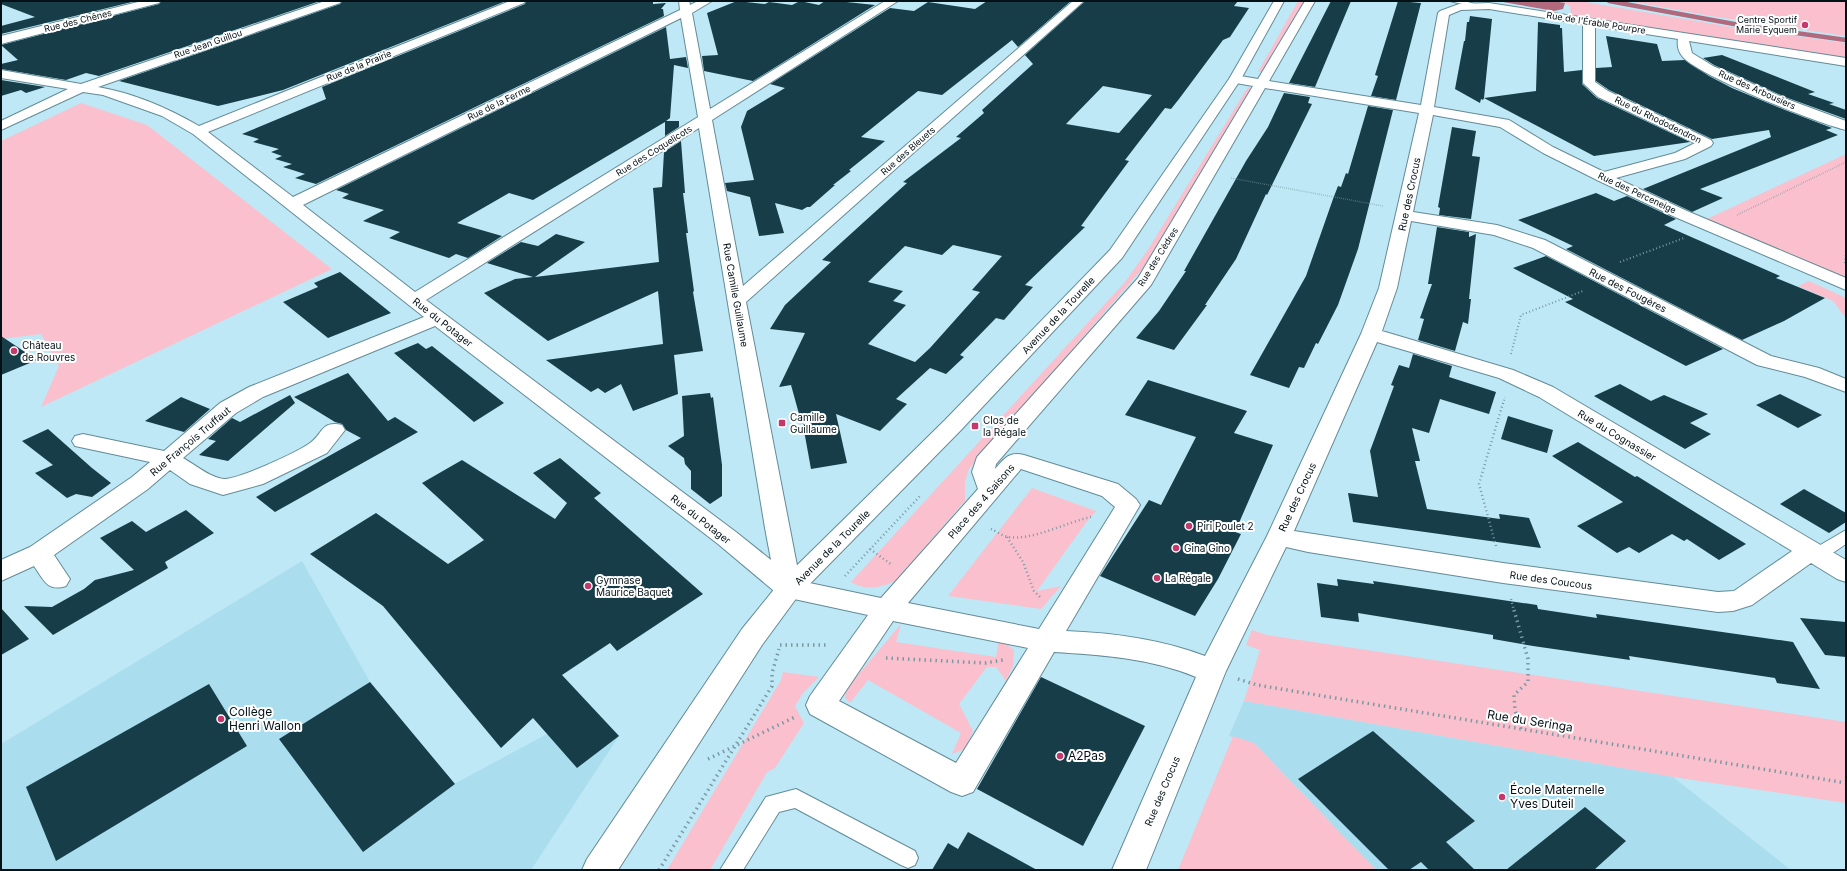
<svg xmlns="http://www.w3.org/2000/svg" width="1847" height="871" font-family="Inter,sans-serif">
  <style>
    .built { fill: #aadeee }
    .green { fill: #fac0cd }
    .water { fill: #b16a7d }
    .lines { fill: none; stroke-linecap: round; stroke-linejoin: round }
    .stream { stroke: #b16a7d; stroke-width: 4.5 }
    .building { fill: #163d48; fill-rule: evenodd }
    .service-casing { stroke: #638b97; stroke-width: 2 }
    .minor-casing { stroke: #638b97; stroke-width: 2 }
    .secondary-casing { stroke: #638b97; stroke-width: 2 }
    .path-far3 { stroke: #7a99a3; stroke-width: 1.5; stroke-dasharray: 0.5 1.5; stroke-linecap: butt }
    .path-far2 { stroke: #7a99a3; stroke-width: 2; stroke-dasharray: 1 2.5; stroke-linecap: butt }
    .path-far1 { stroke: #7a99a3; stroke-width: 2.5; stroke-dasharray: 1 3; stroke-linecap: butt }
    .path { stroke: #7a99a3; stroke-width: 3.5; stroke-dasharray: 1.5 4; stroke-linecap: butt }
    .service { fill: #fff; fill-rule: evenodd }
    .minor { fill: #fff; fill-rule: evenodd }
    .secondary { fill: #fff; fill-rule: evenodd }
    .poi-dot { fill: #c4386b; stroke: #fff; stroke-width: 1.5 }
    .labels { text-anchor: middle; stroke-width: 4; stroke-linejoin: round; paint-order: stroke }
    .far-poi-label { font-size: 9px; fill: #031116; stroke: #fff; text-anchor: end }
    .far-street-label { font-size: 9px; fill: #031116; stroke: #fff }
    .street-label { font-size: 10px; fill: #031116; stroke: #fff }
    .poi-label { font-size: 10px; fill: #031116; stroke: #fff; text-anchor: start }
    .near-poi-label { font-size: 12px; fill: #031116; stroke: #fff; text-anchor: start }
    .near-street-label { font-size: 12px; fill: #031116; stroke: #fff }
  </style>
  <rect width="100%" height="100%" fill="#bee8f5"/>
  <path class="built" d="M302,561L370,682L454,784L547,734L589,704L619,736L531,870H1V744Z
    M1244,701L1673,777L1791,870H1376L1255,744L1229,736Z"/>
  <path class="green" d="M1298,1H1304L1264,72H1258Z
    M1560,1H1580L1731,27L1846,43V58L1763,47L1571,17L1570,6Z
    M1629,1H1846V36L1711,16Z
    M1248,87L1253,90L1160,244L1143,268L969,469L965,482V501L896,580C883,588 865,591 851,582L1125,282L1147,251Z
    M81,103L147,125L332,269L41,407L59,366L41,334L1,339V141Z
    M1846,154V278L1707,219Z
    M1809,281L1846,298V318L1833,301L1798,286Z
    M1032,488L1096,511L1085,524L1037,591L1061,586L1041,609L948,596Z
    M901,624L896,642L996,657L999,638L1014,650L1013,666L1006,681L996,667H987L959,704L973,731L965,749L952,754L961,733L868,680L850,703L845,698L846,689Z
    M1252,630L1267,635L1846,722V803L1673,777L1244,701L1260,650L1246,645Z
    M783,672L819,677L803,693L795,706L804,723L775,768L767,772L710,870H667L781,680Z
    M1233,736L1254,743L1376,870H1178Z"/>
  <path class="water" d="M1497,1H1553L1565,3L1563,9L1554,11Z"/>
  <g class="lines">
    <path class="stream" d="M1609,1L1745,26L1846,40"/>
  </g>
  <path class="building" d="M1,1H136L1,34V26L35,17L1,4Z
    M161,1H320L99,76L86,73L66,80L1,69V64L18,60L1,45L159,4Z
    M342,1H506L283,90L218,106L119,81L340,4Z
    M526,1H653V4L666,3L661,9H663L664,16L316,184L295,178L305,174L283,167L292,164L275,159L282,156L271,152L279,149L253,142L259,139L242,134L326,99L322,87L525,4Z
    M737,1L765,4L769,2L792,5L800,1L819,5L825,1H837L875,5L753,81L704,71L702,56L718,55L707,13Z
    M987,1H1071L1018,47L1012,40L942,95L918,91L861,137L885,141L849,170L851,171L833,185H835L810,207H807L802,210L775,203L784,233L759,236L750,197L727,191L725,183L754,180L741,127L747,111L785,88L770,84L890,8L914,11L928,2L975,9Z
    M1085,1H1238L1234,6L1249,8L1230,37L1223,40L1179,99L1171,109L1165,108L1125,160L1129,161L1081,226L1085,227L1025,285L1033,287L1004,320L996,318L960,355L964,357L946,374L930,368L896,399L907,404L880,431L836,414L847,463L811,469L801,414H799L791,385L779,387L805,333L770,329L785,305L831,262L822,260L907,183L903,182L961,138L956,137L984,113L982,110L1033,64L1025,55ZM1103,86L1152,95L1119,133L1066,124ZM953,245L1002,256L972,290L980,292L930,348L915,362L868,344L906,305L893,301L903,291L868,282L905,246L942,255Z
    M1331,1H1351L1315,87L1289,83Z
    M1398,1L1421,3L1396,100L1371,96L1378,76L1375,75Z
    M1470,16L1492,19L1484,98L1536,91L1538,22L1560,25V28H1562L1564,72L1582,70V84L1597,98L1690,142L1594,156L1484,98L1483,100L1481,99L1480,103L1455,89L1464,41H1465L1467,22H1469Z
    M666,27L670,59L686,57L688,68L674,65L670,118L666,121H679V127L665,136V122L533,200L509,193L457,223L502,236L468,258L456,254L449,258L389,238L400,232L363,221L384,210L342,198L349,194L336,190Z
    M1606,36L1657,44L1662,61L1685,60L1709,76L1732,88L1785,110L1832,128L1826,130L1838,135L1700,189L1723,198L1692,212L1688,210L1643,189L1771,137L1769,130L1712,139L1609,90L1596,81V68L1612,67Z
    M1722,55L1815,92L1808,94L1834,103L1829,104L1846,110V119L1785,97L1714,65L1703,58Z
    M1,80L45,87L26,93L21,90L1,96Z
    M1284,93L1310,97L1308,103L1312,104L1267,195L1266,194L1236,259L1205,305H1207L1174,350L1136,338L1159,311L1186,271H1184L1246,161L1268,127Z
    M1368,106L1393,110L1358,249L1338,305L1318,344L1316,343L1304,368L1299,367L1289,388L1250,375L1306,276L1333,199L1338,186L1341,187L1346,173L1348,174Z
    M1452,127L1476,131L1472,156L1480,157L1471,219L1439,215L1440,208L1438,207Z
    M681,141L685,193H683L688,233H686L694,291L693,292L703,351L674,355L678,394L633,411L621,384L605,393L598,388L591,392L546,360L663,344L658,291L548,341L484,293L515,279L533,277L487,263L521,242L538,246L556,234L585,242L535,277L659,262L653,188L662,187L664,152Z
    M1596,193L1614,201L1627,196L1676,219L1664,225L1780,276L1776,278L1825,298L1784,321L1742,340L1566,249L1573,246L1518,220Z
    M1437,227L1469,232V237L1476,234L1469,299H1471L1468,324L1463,322L1455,351L1418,340L1424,319L1420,318L1432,284H1428Z
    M1546,256L1723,349L1686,366L1565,302L1573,299L1513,268Z
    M340,272L391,313L328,338L283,302L318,287L314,283Z
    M1,336L37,360L1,375Z
    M418,343L426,349L432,346L504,403L474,422L394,353Z
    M1413,354L1452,366L1449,377L1496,392L1489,414L1440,399L1429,433L1412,428L1420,461H1415L1427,509L1500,519L1499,514L1529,518L1541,548L1353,522L1348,493L1378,497L1370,451L1394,386L1391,385L1399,365L1409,368Z
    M348,373L388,421L395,417L418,432L275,512L256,497L361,438L346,430L342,424L335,422L294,397Z
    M1148,380L1247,411L1234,433L1273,445L1235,532L1241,534L1218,579L1195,616L1100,576L1149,500L1161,505L1196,437L1125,415Z
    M1620,384L1651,401L1664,395L1708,414L1690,423L1711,434L1685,449L1594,396Z
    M710,393L711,398L713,397L722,465V496L710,504L691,489V471L685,464L684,458L668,446L684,436L682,396Z
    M1780,394L1822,415L1798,428L1756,405Z
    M290,395L295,403L228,461L199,455L216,441L208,439L232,418L240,422Z
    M181,397L210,409L184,432L145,421Z
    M1508,416L1553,430L1547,453L1501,439Z
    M48,429L92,468L111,483L92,497L76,494L67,498L35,473L53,465L22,441Z
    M1578,442L1635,477L1637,476L1746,544L1719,560L1687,539L1684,541L1672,534L1639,553L1629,547L1617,553L1577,526L1623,502L1552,456Z
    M560,458L601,493L594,498L703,594L617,651L610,643L562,675L619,736L577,768L533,718L501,748L383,606L310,554L376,513L448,564L484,540L422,483L462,460L555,519L567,503L533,473Z
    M1804,489L1846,513V522L1829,533L1780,504Z
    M186,510L214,533L165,562L168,568L53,635L24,606L52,607L84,589L95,580L134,570L100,538L132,521L146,532Z
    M1337,579L1374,584L1373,581L1537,605L1538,609L1597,618L1596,614L1793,642L1820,689L1777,683L1775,678L1629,656L1630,660L1533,646L1493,639V635L1358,613L1359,622L1321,617L1317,583L1338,586Z
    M1,608L29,639L1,655Z
    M1800,618L1846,622V657L1825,655Z
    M1041,677L1145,726L1083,846L977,789Z
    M370,682L455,784L363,852L279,739Z
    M209,684L247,746L56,861L26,787Z
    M1373,731L1475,821L1446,842L1475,870H1429L1421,862L1409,870H1389L1298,779Z
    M1585,807L1626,841L1594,870H1506Z
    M968,832L1037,870H932L948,843L958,849Z"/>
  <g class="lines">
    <g class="service-casing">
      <path id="service" d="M1450,1H1464L1482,6L1479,8Z
        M1846,530V544C1836,550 1823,563 1810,559L1808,555L1810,551Z
        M796,789L915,851L918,858L915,865L908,868L901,865L795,808L779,812L743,870H720L766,797Z"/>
    </g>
    <g class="minor-casing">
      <path id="minor" d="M142,1H160L159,3L1,44V36Z
        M325,1H341L340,3L98,87C133,93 168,108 199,126L510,1H525L524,3L208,132L293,197L680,10L679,1H689L690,5L698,1H712L692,13L710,109L885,1H898L712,120L743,286L1073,1H1084L746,302L800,581L881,598L978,489L972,472L977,457L1138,278L1253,86L1230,82L1229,79L1235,75L1258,79L1305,1H1315L1269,81L1421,105L1438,13L1440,11L1459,4L1489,3L1846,58V66L1689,41L1692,53L1713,66L1784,98L1846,121V130C1819,124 1696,75 1682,56C1678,51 1677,45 1678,39L1595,26V82L1608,91L1711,140L1713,143L1711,146L1685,159L1616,178L1687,211L1846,278V290L1675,217L1597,180L1543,153L1500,127L1433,115L1413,212L1497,225L1545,240L1771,356L1819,368L1846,379V392L1805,377L1757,365L1533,248L1494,235L1411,221L1397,288L1382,331L1513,370L1553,387L1846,560V582L1837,579L1811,563L1752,605L1733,611L1718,612L1503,583L1308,552L1286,547L1226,671L1146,870H1112L1196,677C1150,658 1102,655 1054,652L973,792L962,796L951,792L810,714L806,705L810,696L868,615L780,596L718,544L435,326L263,397L236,413L183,458C194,464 212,479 225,479C241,478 296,453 310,443C323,434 321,420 342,425L345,430L327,453L263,484L223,495L190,484L170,470L148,489L54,555L70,579L66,586C47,592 44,580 34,566L1,581V560L30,547L132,477L150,462L75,446L72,441L75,436L83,434L164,451L220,403L249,387L424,317L193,134L162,116L103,95L83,92L1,130V121L68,89L1,78V70L81,84ZM1489,9L1583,24V83L1598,97L1695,143L1675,153L1604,172L1553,147L1509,120L1434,107L1449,15L1461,10ZM681,18L698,117L415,292L303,205ZM1265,88L1419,113L1379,288L1361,334L1267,536L1205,656C1161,639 1114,633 1066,631L1140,505L1136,499L1118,484L1024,455C1009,451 1004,459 995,469L996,464L1151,285ZM699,128L765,528L771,560L736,532L426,300ZM1377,342L1499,378L1539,397L1792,551L1734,591L1718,592L1503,563L1294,531ZM1021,469L1102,496L1115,507L1039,629L908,603ZM893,621L1028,648L956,763L839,701Z"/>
    </g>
    <g class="secondary-casing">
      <path id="secondary" d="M1274,1H1284L1241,79L1122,258L961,430L798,596L762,645L618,870H582L587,859L742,629L780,582L945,420L1110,250L1229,79Z"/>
    </g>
    <path class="path-far3" d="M1231,178L1383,206
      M1737,215L1846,162"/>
    <path class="path-far2" d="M1620,262L1684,238
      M1845,263L1846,251
      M1511,354L1521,315L1583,291
      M1503,404L1505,397"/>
    <path class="path-far1" d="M991,529C996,531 1002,536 1008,537C1032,541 1067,522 1091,517
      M1007,537L1023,562L1034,591L1041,598
      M1496,546L1479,484L1503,403
      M870,549L892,565
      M845,576L921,495
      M1511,599L1514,611"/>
    <path class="path" d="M1514,610L1528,659V682L1514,695L1515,710L1521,729
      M780,645H829
      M886,658L985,663L1003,660
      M1238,679L1257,685L1846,783
      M708,759L795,717
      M659,870L772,686V673L779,649"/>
    <use href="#service" class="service"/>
    <use href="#minor" class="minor"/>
    <use href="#secondary" class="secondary"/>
  </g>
  <g class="poi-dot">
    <circle cx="1805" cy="25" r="4"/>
    <circle cx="14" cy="351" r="4"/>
    <rect x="778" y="419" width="8" height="8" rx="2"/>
    <rect x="971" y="422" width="8" height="8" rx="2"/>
    <circle cx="1189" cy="526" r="4"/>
    <circle cx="1176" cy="548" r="4"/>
    <circle cx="1157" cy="578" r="4"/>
    <circle cx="588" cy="586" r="4"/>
    <circle cx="221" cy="719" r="4"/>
    <circle cx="1060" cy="756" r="4"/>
    <circle cx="1502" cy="797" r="4"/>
  </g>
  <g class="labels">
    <g class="far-poi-label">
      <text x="1797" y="23">Centre Sportif<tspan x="1797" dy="10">Marie Eyquem</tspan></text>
    </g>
    <g class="far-street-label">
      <text transform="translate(78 21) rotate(-14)" y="3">Rue des Chênes</text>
      <text transform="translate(1596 23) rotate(9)" y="3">Rue de l'Érable Pourpre</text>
      <text transform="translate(208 44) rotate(-19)" y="3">Rue Jean Guillou</text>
      <text transform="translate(359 66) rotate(-22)" y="3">Rue de la Prairie</text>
      <text transform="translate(1757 90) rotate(24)" y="3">Rue des Arbousiers</text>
      <text transform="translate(499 103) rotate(-26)" y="3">Rue de la Ferme</text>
      <text transform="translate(1658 120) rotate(26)" y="3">Rue du Rhododendron</text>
      <text transform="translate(654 151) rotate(-32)" y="3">Rue des Coquelicots</text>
      <text transform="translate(908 151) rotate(-41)" y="3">Rue des Bleuets</text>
      <text transform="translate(1637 193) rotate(25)" y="3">Rue des Perceneige</text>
      <text transform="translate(1158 257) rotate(-58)" y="3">Rue des Cèdres</text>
    </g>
    <g class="street-label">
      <text transform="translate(1409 194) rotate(-78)" y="4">Rue des Crocus</text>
      <text transform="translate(1628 290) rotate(27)" y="4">Rue des Fougères</text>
      <text transform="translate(736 295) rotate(80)" y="4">Rue Camille Guillaume</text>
      <text transform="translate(1058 315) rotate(-47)" y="4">Avenue de la Tourelle</text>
      <text transform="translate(443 322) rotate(38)" y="4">Rue du Potager</text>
      <text transform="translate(1617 435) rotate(31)" y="4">Rue du Cognassier</text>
      <text transform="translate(190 441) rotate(-40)" y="4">Rue François Truffaut</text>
      <text transform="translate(1297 497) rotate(-65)" y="4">Rue des Crocus</text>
      <text transform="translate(981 501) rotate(-49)" y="4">Place des 4 Saisons</text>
      <text transform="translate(701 519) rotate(38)" y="4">Rue du Potager</text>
      <text transform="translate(832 547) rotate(-45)" y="4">Avenue de la Tourelle</text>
      <text transform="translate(1551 580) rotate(8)" y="4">Rue des Coucous</text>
      <text transform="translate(1162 791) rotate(-67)" y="4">Rue des Crocus</text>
    </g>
    <g class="poi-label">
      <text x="22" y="349">Château<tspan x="22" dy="12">de Rouvres</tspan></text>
      <text x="790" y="421">Camille<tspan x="790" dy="12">Guillaume</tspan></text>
      <text x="983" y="424">Clos de<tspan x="983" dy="12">la Régale</tspan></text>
      <text x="1197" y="530">Piri Poulet 2</text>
      <text x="1184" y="552">Gina Gino</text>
      <text x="1165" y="582">La Régale</text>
      <text x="596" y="584">Gymnase<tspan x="596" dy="12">Maurice Baquet</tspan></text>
    </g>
    <g class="near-poi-label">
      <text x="229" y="716">Collège<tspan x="229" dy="14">Henri Wallon</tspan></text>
      <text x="1068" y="760">A2Pas</text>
      <text x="1510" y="794">École Maternelle<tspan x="1510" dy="14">Yves Duteil</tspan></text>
    </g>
    <g class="near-street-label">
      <text transform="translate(1530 721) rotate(9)" y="4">Rue du Seringa</text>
    </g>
  </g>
  <rect width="1847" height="871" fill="none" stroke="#031116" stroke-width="4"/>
</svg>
